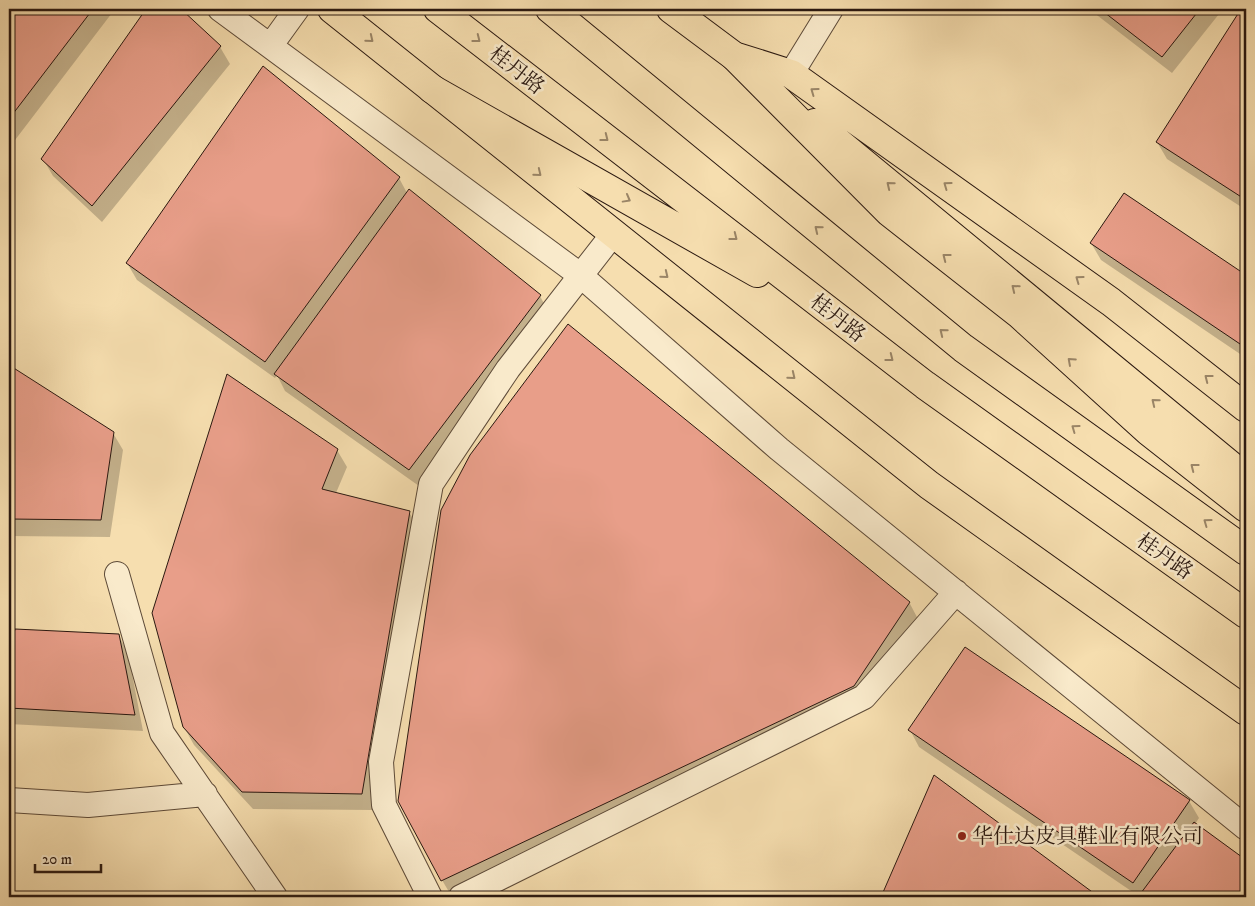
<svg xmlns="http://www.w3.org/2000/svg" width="1255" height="906" font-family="'IM FELL DW Pica','Noto Serif SC',serif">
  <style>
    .shadow { fill: #0003 }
    .building { fill: #e89e89; stroke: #2a1810 }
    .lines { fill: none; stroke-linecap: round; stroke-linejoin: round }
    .minor-casing { stroke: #5d4a38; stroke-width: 26 }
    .major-casing { stroke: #2a1810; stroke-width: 30 }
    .highway-casing { stroke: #2a1810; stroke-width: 30 }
    .minor { stroke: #f9eacb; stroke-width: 24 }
    .major { stroke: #f6deaf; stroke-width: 28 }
    .highway { stroke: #f6deaf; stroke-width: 28 }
    .oneway { stroke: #9a8567 }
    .poi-dot { fill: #8f2418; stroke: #f9eacb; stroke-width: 2 }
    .labels { text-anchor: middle; stroke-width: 5; stroke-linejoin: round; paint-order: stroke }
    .street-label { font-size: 21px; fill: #2a1810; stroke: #f9eacb }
    .poi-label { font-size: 21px; fill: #2a1810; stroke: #f9eacb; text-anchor: start }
  </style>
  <rect width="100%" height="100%" fill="#f6deaf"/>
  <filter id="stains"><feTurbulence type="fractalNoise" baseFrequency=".004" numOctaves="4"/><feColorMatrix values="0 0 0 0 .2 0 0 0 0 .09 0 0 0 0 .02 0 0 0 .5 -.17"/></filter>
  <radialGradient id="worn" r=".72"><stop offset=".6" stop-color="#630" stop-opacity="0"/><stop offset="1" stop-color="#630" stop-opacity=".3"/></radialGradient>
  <path class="shadow" d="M9,9H115L12,144L9,142Z
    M148,9H179L220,47L230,64L102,222L53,176L43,159Z
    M1089,9H1223L1172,73Z
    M1243,9H1246V210L1167,159L1157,142Z
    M399,178L407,193L540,296L549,313L419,486L285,391L277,375L275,378L137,280L127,263Z
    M1124,194L1246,276V358L1101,260L1091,243Z
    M9,367L113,433L123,450L110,537L9,536Z
    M337,450L347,467L336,493L409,512L419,529L372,810L253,809L194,745L184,727Z
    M909,602L918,619L863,703L452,897L442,880Z
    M16,630L119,636L128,653L143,731L9,724V659Z
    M910,730L1189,801L1199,818L1195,824L1246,861V897H1140L919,747Z
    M934,777L1097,897H882Z"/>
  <path class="building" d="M9,9H93L9,119Z
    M146,9H181L221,46L92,206L41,159Z
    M1100,9H1200L1162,57Z
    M1241,9H1246V200L1156,142Z
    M263,66L400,177L265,362L126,263Z
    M409,189L541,295L409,470L274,374Z
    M1124,193L1246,275V348L1090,243Z
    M568,324L910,602L854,686L441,881L398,801L441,510L470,455Z
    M9,365L114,432L101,520L9,519Z
    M227,374L338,449L322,489L410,511L362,794L242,792L183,727L152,613Z
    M15,629L119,634L135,715L9,708V654Z
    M965,647L1190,800L1133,883L908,730Z
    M934,775L1099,897H881Z
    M1194,822L1246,860V897H1138Z"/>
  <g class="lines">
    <g class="minor-casing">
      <path id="minor" d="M220,9L580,275L779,449L1246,828
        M271,45L297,9
        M791,74L831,9
        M117,574L162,733L275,897
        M9,800L88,805L205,794
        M430,897L384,805L381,762L431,484L508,369L613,234
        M461,897L864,697L956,592"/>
    </g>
    <g class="major-casing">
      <path id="major" d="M332,9L929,485L1246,711
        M671,9L734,56L791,74L1111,302L1246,408
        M815,123L1246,478"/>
    </g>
    <g class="highway-casing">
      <path id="highway" d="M438,9L925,385L1246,614
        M550,9L963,348L1246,551
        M734,56L889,212L1019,314L1148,431L1246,508
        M432,89L757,273"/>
    </g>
    <use href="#minor" class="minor"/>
    <use href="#major" class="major"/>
    <use href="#highway" class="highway"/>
  </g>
  <defs><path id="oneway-chevron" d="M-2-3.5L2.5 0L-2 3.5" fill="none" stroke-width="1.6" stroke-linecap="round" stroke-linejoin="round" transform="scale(1.25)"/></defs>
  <g class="oneway">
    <use href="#oneway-chevron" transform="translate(370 39) rotate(39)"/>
    <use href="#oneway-chevron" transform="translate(477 39) rotate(38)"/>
    <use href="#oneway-chevron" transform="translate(814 91) rotate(-144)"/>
    <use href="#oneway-chevron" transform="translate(605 138) rotate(38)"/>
    <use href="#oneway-chevron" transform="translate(538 173) rotate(39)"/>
    <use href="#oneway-chevron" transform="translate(890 185) rotate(-141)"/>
    <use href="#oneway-chevron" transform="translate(947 185) rotate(-144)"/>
    <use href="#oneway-chevron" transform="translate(627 199) rotate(29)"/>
    <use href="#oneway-chevron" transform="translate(818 229) rotate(-141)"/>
    <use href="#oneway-chevron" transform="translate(734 237) rotate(38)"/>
    <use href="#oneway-chevron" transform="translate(946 257) rotate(-142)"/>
    <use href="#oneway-chevron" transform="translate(665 275) rotate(39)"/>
    <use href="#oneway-chevron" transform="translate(1079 279) rotate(-144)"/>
    <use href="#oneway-chevron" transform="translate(1015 288) rotate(-141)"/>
    <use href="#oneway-chevron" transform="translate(943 332) rotate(-141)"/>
    <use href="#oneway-chevron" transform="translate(890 358) rotate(38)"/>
    <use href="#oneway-chevron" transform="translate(1071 361) rotate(-138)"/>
    <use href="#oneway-chevron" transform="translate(792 376) rotate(39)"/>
    <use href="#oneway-chevron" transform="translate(1208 378) rotate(-142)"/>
    <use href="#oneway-chevron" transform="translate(1155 402) rotate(-141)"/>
    <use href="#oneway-chevron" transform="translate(1075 428) rotate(-144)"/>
    <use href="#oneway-chevron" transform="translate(1194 467) rotate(-142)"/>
    <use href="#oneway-chevron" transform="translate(1207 522) rotate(-144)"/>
  </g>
  <circle class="poi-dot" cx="962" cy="836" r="5"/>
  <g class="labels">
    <g class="street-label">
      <text transform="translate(517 70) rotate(38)" y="7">桂丹路</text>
      <text transform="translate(838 318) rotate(38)" y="7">桂丹路</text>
      <text transform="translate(1165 556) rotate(35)" y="7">桂丹路</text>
    </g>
    <g class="poi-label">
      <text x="972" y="843">华仕达皮具鞋业有限公司</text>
    </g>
  </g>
  <rect width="1255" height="906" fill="none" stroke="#f6deaf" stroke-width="30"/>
  <rect x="10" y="10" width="1235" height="886" fill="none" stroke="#2a1810" stroke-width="2.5"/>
  <rect x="15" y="15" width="1225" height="876" fill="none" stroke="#2a1810"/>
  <path d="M35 864v8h66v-8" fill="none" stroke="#2a1810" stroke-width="2.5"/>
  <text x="42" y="864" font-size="15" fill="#2a1810" stroke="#f9eacb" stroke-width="4" paint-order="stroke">20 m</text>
  <rect width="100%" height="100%" filter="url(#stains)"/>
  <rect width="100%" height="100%" fill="url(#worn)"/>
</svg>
